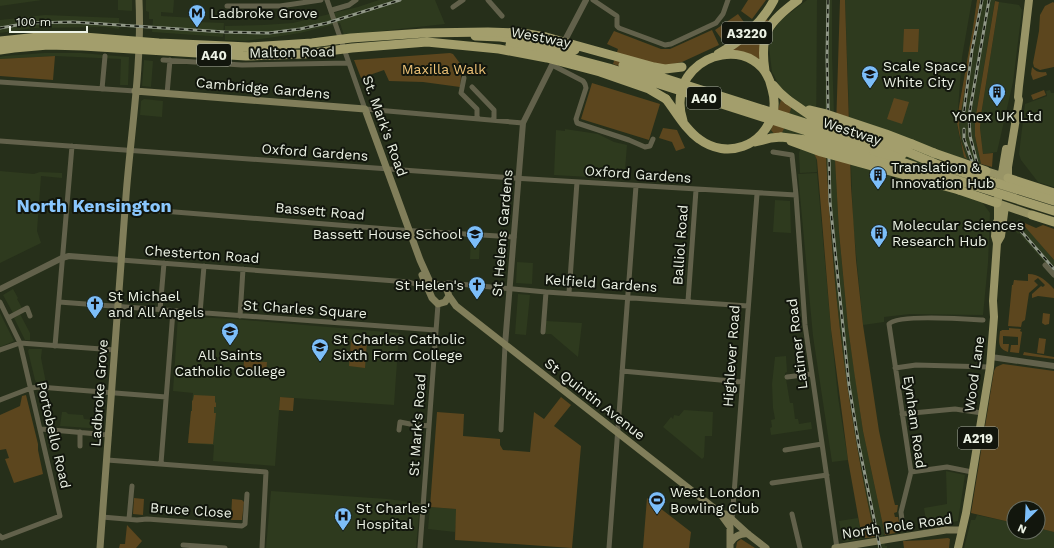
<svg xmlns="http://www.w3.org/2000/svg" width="1054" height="548" font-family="'Work Sans',sans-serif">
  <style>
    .built { fill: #2e3a1e }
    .green { fill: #5c461e }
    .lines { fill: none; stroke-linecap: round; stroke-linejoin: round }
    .minor-tunnel { stroke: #444c38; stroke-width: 5; stroke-dasharray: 5 2.5; stroke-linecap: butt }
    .minor { stroke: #62614b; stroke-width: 5 }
    .tertiary { stroke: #62614b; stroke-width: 6 }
    .secondary { stroke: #817e5a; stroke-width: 7 }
    .primary { stroke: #989466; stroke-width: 8 }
    .trunk { stroke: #a39e6c; stroke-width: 9 }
    .rail-casing { stroke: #919888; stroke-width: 3 }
    .rail { stroke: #12160d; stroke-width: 1.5; stroke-dasharray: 4.5; stroke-linecap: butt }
    .trunk-bridge { stroke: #a39e6c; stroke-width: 9 }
    .labels { text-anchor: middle; stroke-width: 4; stroke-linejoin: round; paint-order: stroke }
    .shield { fill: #12160d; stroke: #abb0a4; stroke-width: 1 }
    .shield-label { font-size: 13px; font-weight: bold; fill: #ecf2e5 }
    .poi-label { font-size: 14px; fill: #ecf2e5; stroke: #12160d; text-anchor: start }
    .street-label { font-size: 14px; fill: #ecf2e5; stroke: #12160d }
    .park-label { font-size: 14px; fill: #ecc176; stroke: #12160d }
    .district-label { font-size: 18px; font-weight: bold; fill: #8ac7fe; stroke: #12160d }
  </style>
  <rect width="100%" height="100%" fill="#262f1a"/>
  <path class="built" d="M0,0H42L0,6Z
    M118,0H132V11L118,10Z
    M146,0H174L173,13L161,12V16L195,18V22L224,23L223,37L152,32L153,19H149V12L146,11Z
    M379,0H435L445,24L344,35L340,23L300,33L275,37L245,41L225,40V26L264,25L293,23L358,7Z
    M807,0H817L816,154L817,172L800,173L799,153L801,147L790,143L774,142L769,133L780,100V87L772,72L769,47L773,31L781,20Z
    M826,0H832V56L834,114L825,111Z
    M845,0H972L962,57L957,122L977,0H995L975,121V136L981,164L967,159L961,141L959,124H957L961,145L982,202L990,213L988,263L983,315L910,314L884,317V322L863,325L853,223Z
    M999,2L1019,5L1022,10L1013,82L997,152L983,154L980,128L981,115Z
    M45,15L119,18V29L105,27L34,28L0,33V20Z
    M44,53H81L129,57L128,85H120L121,59L55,56L0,59V57L5,56Z
    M144,60L153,61L151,87L142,86Z
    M1050,90L1051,93H1054V187L1038,182L1021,160L1019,154L1025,104L1047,96L1046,91Z
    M144,99L163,101L162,117L140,115L141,101Z
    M565,129L598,134L614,142L627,145L625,170L607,169V178L554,175L556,130L565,131Z
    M826,157L835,159L839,232L848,327L863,431L885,535H883L885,546H887V548H877L876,537L871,519L857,446L845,373L837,302Z
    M0,171L34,174L40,172L62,173V178L41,176L37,231L41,243L0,263Z
    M817,173L831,329L838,397L848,460L832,462L813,336L798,174Z
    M775,200L790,201L791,233L773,232Z
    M1019,219L1054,260V273L1019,233L1018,234L1011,226Z
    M471,238L480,239L479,259H470Z
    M517,262L533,263L532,284L516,283Z
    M13,289L18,298L17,299L22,308L13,313L3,295Z
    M518,294L530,295L526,335L515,334Z
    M0,313L14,341L0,347Z
    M20,314L30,333V340H25L14,318Z
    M178,316L233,319L399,333L394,405L280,397L275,466L213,461L214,445L188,443L193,393L173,391Z
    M546,321L582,323L578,357L551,334H545Z
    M29,349H42L41,358L46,383L36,382L35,380L28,351Z
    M786,356L787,372L785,373L790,403H793L795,419H798L799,424L811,422L812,429L771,435L770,428L772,427L771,420L775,419L773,408L772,384L775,357Z
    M684,410L713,412L712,436H705L704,457L702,459L663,427L671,417L673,419L674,415L679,416Z
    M62,412H66L68,414L83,415L84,419L103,421V429L60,426Z
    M946,471L965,475L958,521L927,527L924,508L947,504Z
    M271,491L387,499L420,503L416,548H266Z
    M430,507L457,509L455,532L428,529Z
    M977,515L1014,523V532H1038V528L1054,532V548H964L971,520H975Z
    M858,518L860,527H863L865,538L843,542L839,521Z"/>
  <path class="green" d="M748,0H766L752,19L741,11Z
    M840,0H845L851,186L856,260L863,325L879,431L893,497L895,505H898L897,512L894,513L895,517H898L901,532L885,535L863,431L854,371L848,327L839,232L835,160Z
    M977,0H980L959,124L961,141L967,159L964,157L957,123L959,107L973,28Z
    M995,1L999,2L981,115L980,128L983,154L993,153L992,167L981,164L975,136V121Z
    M1053,2L1054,3V67L1040,70L1034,67L1033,63L1039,31L1040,15L1045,6Z
    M738,14L746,25L723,41L715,30Z
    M765,18L769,21L759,60L747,53L733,51V48Z
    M904,29H919L918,52H903Z
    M712,30L719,45L682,62L636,72L613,64L618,49L607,44L614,31L661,49H670Z
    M450,53L453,54L462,66L460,87L423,82L389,81L384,70L361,78L354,60Z
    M55,56L53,80L0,76V59Z
    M1032,67C1036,72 1040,73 1046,72L1047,75L1033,80L1031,74Z
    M592,83L660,104L649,140L581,119Z
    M1044,90L1046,95L1033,100L1031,95Z
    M894,98L909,102L902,124L887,119Z
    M781,100L792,106L783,131L781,133L775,135L771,130Z
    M663,128L677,130L685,148L676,151L672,142L659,138Z
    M814,153L826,157C829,205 832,254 837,302C845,381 858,460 875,537L865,538L863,527H860L848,460L831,329L817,160Z
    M1020,221L1036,228L1043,225L1054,229V260Z
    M1028,274C1040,274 1046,281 1054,289V298L1038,296L1032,298V294L1041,286L1043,287L1045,285L1038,278L1034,281L1038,285L1029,293L1025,320L1022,322L1021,327L1008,326L1012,285H1013L1014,280L1028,281Z
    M1043,313L1050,314L1049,324L1045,325L1042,323Z
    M1009,328L1021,329L1020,331L1022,332L1019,353L1010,352L1011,345H1018V337L1003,336V344H1009L1008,352C997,349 999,341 1000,331H1001L1002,330H1009Z
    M1039,338L1046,339L1044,354L1037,353Z
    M351,340L367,341L365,368L349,366Z
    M1024,352L1054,357V359L1023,355Z
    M244,361L267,362L266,374L243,372Z
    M1003,364L1054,371V532L1038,528V508H1014V523L971,513L994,371L996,367Z
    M26,395L38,444V450L43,474L14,483L5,459L9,458L6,449L0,450V415L20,406L22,396Z
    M194,395L215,396V402L216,403V407H214V413H216L213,444L188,443L191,411H192V401L193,400Z
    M280,397L294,398L293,411L279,410Z
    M561,397L571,405L554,426L581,446L572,548L455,540L456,509L430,507L437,412L464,414L463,436L500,439V445L503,450L530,452L534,412L544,419Z
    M134,498L144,499L143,515L133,514Z
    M647,498L691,532L689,548H643Z
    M232,499L242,500L244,502L242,520H231Z
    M127,525L142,541L136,548H119L120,544H125Z
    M948,538L950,539L949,548H904L903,541L927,540Z
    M741,539L755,548H736L737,542Z"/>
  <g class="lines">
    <path class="minor-tunnel" d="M410,424L420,425"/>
    <path class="minor" d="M327,0L365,109L523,123
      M488,0L502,16
      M593,0L617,16V26L619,28L665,45L671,44L716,23L723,14L728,0
      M227,6H280L321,0
      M453,7L463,0
      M332,10L349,5L356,0
      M163,60L242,65L349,63
      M552,65L583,81L585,84L586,88L576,119L577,123L629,140L645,147L650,146L653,139
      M464,78L461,93L477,109V119
      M0,82L135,91
      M472,87L494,110V120
      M102,89L105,56
      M167,94L170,60
      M0,141L513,178L796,195
      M773,152L792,155L796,195L805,325L837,548
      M125,208L400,230L514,237
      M121,260L409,282L415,284L426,285
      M1045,265L1054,275
      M441,285L448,283L546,292L748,306
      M569,293L577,182
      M688,301L696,190
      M0,302L20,343L60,516L2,538L0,536
      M59,302L435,330
      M160,310L164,263
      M200,313L204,266
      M240,316L243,269
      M8,318L27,308L30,316
      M543,332L546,292
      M55,346L72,146
      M0,350L20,343L115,350
      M895,368L916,365L990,367
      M622,371L742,382
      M787,377L811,374
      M0,400L31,388L39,387L166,397
      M902,414L955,409L982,413
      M420,425L429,426
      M41,429L109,435
      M399,430L400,422L410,424
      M501,430L505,345
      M80,446V432
      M785,450L822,444
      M107,460L266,472L262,548
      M161,463L173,311
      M911,472L947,467L972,472
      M772,483L827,475
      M792,514L800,548
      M102,517L137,520L147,519L242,526L245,524L247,494
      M129,519L132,486
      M732,520L757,194
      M903,528L901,512L911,472L889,324C897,314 968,319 983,320
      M183,545L225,548
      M420,548L438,304
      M609,548L636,186"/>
    <path class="tertiary" d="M563,44L586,0
      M0,289L62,258L69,256L121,260
      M505,345L523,123L556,57
      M991,357L1054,366"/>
    <path class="secondary" d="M135,91L365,109L420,260L429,280L433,285
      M422,275L432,298L438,304L445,302L449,296L447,290L441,285H433
      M449,296L456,306L470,317L719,512L730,527V548
      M723,514H726L748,534L766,548
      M731,542C735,536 740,533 748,534
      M100,548C109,431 117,313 126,196C131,131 142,65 139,0
      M835,548L946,530H962"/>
    <path class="primary" d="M986,171L1008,178V167L1019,100L1018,97L1019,86L1029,0
      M1001,179L1006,149
      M1000,204L1032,215
      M997,243L1001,236L1005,206
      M958,548L966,513L990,367L994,317L993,301L997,243L995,236L996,224L998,220V198"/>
    <path class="trunk" d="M475,36L500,37L543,43
      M510,45L541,50
      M718,54C740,42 762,23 774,0
      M765,71C759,33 769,22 798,0
      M773,85L780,93L788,100
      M666,99C676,112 685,129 699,139C727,160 764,146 773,113C775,105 774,96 772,89C761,34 680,49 680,103C680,109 681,115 683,121
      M755,142L771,138L781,137
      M868,143L903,154
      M912,144L934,153
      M866,150L914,166
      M1008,178L1054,193
      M959,190L997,203
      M1032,215L1054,222"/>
    <g class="rail-casing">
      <path id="rail" d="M828,0L827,57L829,157L830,202L836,260L849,385L859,446L880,548
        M0,28L28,23L73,22L225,32L269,33L300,29L327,23L400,0
        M964,111L972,50L982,0
        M964,129V139L972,161
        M977,163L970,136L969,116L989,0
        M1014,223L1054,269"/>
    </g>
    <use href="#rail" class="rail"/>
    <path class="trunk-bridge" d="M0,41L48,36L84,37L159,43L249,47L312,43L351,38L424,33L488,32L522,33L546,37L654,67L665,69L682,67
      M543,43L575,50
      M0,50L14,48L48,45L83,46L246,56L304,54L352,48L427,42L499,49L547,58L600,72L649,89L666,99
      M541,50L609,68L866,150
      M623,65L868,143
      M788,100L811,116L824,122L870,136L936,164L1054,201
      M809,110L826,114L886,134L912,144
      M781,137L807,140L883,163L944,176L1054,211
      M791,141L821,152L959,190
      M934,153L986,171"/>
  </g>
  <defs>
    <g id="metro-pin" transform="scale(0.9)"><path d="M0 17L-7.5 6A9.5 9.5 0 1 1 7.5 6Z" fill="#7cbef9" stroke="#12160d"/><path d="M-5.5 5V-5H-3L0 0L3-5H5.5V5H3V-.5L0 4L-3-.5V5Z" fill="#111"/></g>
    <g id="university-pin" transform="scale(0.9)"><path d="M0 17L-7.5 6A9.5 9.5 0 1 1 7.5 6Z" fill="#7cbef9" stroke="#12160d"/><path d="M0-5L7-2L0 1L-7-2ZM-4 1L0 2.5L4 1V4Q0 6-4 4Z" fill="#111"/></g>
    <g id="building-pin" transform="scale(0.9)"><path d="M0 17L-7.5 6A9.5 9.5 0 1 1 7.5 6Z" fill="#7cbef9" stroke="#12160d"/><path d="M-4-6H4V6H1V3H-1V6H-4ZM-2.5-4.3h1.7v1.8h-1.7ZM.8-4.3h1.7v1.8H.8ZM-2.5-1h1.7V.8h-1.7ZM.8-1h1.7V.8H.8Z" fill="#111"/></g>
    <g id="school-pin" transform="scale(0.9)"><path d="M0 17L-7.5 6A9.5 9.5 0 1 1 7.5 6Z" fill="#7cbef9" stroke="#12160d"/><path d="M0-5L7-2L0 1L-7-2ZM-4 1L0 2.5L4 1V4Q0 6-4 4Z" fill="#111"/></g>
    <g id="church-pin" transform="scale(0.9)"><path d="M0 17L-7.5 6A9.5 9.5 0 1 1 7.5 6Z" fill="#7cbef9" stroke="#12160d"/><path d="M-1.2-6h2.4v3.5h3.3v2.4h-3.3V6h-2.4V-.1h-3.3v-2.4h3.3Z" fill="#111"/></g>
    <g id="stadium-pin" transform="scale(0.9)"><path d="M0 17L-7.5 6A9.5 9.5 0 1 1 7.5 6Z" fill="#7cbef9" stroke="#12160d"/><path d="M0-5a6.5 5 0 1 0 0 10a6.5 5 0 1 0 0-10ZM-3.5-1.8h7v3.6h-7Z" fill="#111"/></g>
    <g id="hospital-pin" transform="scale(0.9)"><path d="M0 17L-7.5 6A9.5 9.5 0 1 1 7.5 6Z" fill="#7cbef9" stroke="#12160d"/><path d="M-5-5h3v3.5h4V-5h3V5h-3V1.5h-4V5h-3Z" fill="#111"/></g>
  </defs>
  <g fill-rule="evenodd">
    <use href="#metro-pin" x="197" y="13"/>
    <use href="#university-pin" x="870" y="74"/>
    <use href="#building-pin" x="997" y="92"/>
    <use href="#building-pin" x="878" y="175"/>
    <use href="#building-pin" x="879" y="233"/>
    <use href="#school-pin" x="475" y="234"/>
    <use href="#church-pin" x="477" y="285"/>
    <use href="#church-pin" x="95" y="304"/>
    <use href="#school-pin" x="230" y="331"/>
    <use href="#university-pin" x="320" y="347"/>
    <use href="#stadium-pin" x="657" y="500"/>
    <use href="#hospital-pin" x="343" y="516"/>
  </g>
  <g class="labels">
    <g class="shield">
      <rect x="722" y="22" width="50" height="22" rx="3"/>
      <rect x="197" y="44" width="34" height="22" rx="3"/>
      <rect x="687" y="87" width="34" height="22" rx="3"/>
      <rect x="958" y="427" width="40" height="22" rx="3"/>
    </g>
    <g class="shield-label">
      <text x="747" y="38">A3220</text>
      <text x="214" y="60">A40</text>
      <text x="704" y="103">A40</text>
      <text x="978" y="443">A219</text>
    </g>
    <g class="poi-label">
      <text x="210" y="18">Ladbroke Grove</text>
      <text x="883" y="71">Scale Space<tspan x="883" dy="16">White City</tspan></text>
      <text x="997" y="121" text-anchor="middle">Yonex UK Ltd</text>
      <text x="891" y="172">Translation &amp;<tspan x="891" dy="16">Innovation Hub</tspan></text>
      <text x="892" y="230">Molecular Sciences<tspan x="892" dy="16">Research Hub</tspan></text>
      <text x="462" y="239" text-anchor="end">Bassett House School</text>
      <text x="464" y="290" text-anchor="end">St Helen's</text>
      <text x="108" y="301">St Michael<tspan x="108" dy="16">and All Angels</tspan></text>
      <text x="333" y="344">St Charles Catholic<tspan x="333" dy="16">Sixth Form College</tspan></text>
      <text x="230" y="360" text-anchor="middle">All Saints<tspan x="230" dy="16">Catholic College</tspan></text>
      <text x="670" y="497">West London<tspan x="670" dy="16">Bowling Club</tspan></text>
      <text x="356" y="513">St Charles'<tspan x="356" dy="16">Hospital</tspan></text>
    </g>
    <g class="street-label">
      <text transform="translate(541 37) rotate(11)" y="5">Westway</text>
      <text transform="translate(292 52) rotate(-1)" y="5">Malton Road</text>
      <text transform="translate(263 88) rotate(5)" y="5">Cambridge Gardens</text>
      <text transform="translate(385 126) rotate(70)" y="5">St. Mark's Road</text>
      <text transform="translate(852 131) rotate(18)" y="5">Westway</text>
      <text transform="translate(315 152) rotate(4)" y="5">Oxford Gardens</text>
      <text transform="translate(638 174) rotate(4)" y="5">Oxford Gardens</text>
      <text transform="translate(320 211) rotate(5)" y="5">Bassett Road</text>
      <text transform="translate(502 233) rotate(-85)" y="5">St Helens Gardens</text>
      <text transform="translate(680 245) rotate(-86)" y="5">Balliol Road</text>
      <text transform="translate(202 254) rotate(4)" y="5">Chesterton Road</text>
      <text transform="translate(601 283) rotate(4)" y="5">Kelfield Gardens</text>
      <text transform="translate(305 309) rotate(4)" y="5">St Charles Square</text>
      <text transform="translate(797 344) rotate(-97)" y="5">Latimer Road</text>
      <text transform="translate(731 356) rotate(-86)" y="5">Highlever Road</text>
      <text transform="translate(974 374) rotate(-82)" y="5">Wood Lane</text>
      <text transform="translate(99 393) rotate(-86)" y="5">Ladbroke Grove</text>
      <text transform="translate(595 399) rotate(38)" y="5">St Quintin Avenue</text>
      <text transform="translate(915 422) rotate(82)" y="5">Eynham Road</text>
      <text transform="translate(417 425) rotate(-86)" y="5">St Mark's Road</text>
      <text transform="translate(54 435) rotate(77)" y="5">Portobello Road</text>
      <text transform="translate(191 510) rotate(4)" y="5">Bruce Close</text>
      <text transform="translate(897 526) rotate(-8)" y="5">North Pole Road</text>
    </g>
    <g class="park-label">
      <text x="444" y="74">Maxilla Walk</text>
    </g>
    <g class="district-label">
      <text x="94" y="212">North Kensington</text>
    </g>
  </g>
  <g transform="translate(1026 520) rotate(204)"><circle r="19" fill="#12160d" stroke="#696e63"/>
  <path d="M0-3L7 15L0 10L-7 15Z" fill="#7cbef9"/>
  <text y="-6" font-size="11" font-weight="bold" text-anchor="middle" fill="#ecf2e5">N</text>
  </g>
  <path d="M10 26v6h77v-6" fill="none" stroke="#ecf2e5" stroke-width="2"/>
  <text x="16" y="26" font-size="12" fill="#ecf2e5" stroke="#12160d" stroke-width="3" paint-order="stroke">100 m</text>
</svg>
